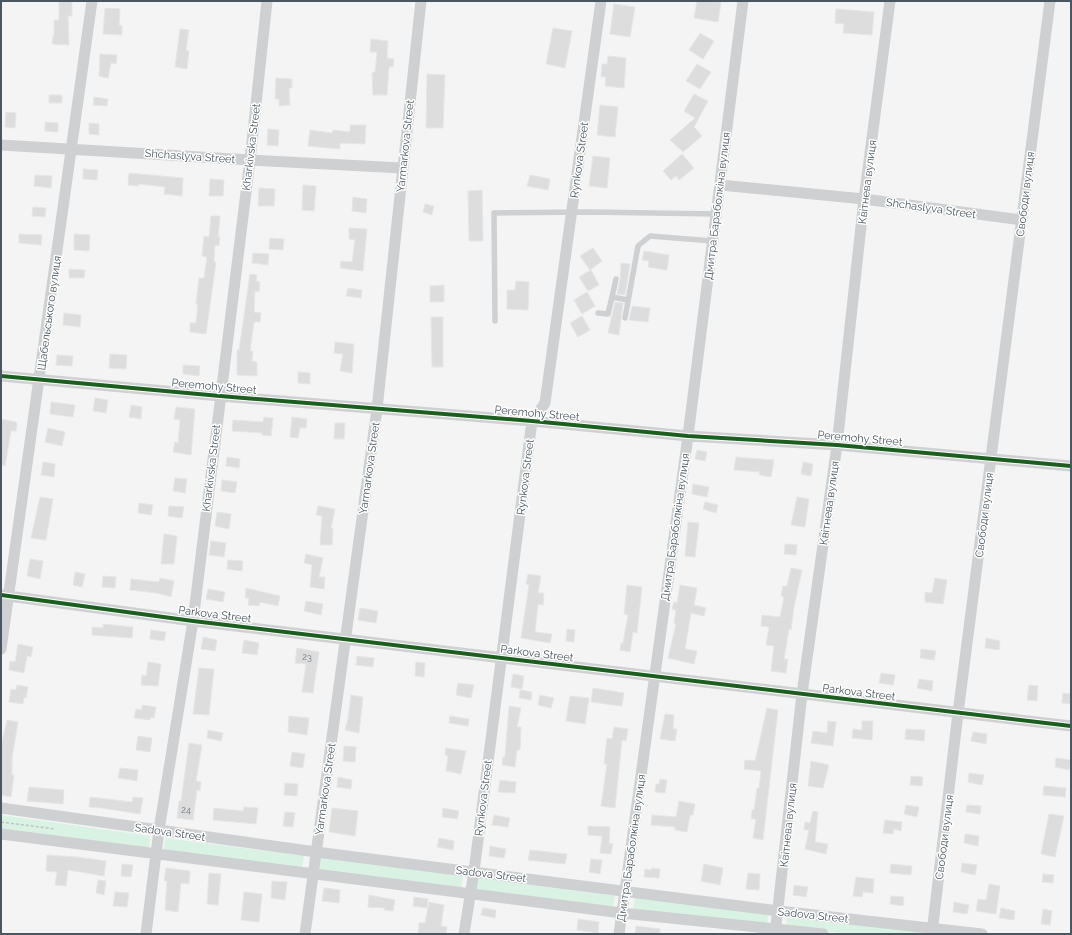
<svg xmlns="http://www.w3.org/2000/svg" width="1072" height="935" font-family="Raleway,sans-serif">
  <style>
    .green { fill: #d9f2e3 }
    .building { fill: #ddddde; stroke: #e5e6e7 }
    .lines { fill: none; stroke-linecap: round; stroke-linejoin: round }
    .path { stroke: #bcc7c4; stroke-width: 1.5; stroke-dasharray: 3 2; stroke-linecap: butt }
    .service { stroke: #ced0d2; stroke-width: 5.5 }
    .minor { stroke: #ced0d2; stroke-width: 11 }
    .cycleway-casing { stroke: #fff; stroke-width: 6 }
    .cycleway { stroke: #1b5e20; stroke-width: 4 }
    .labels { text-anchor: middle; stroke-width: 3; stroke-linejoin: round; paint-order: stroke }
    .number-label { font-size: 9px; fill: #707881 }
    .street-label { font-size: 11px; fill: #4a5661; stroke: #fff }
  </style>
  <rect width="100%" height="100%" fill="#f4f4f4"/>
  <path class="green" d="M1,815L150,836L149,849L1,829Z
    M165,838L304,856L302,868L164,850Z
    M321,858L463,876L461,888L320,870Z
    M476,878L615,896L613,909L474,890Z
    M635,898L768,914L767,926L633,910Z
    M787,916L924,931V934H853L786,927Z"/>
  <path class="building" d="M59,1H72V16H68L69,45L52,44L53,36L54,37V20H59Z
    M697,1L721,2L718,22L694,18Z
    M614,4L635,7L630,37L610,34Z
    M105,8L120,9L119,25L122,26V35L103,34Z
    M836,9L874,12L872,35L843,33L844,24L835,23Z
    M553,28L572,31L565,68L546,64Z
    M180,29L189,30L186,50L189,51L187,69L175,67Z
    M700,33L714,41L703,59L689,50Z
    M371,39L388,41L387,58L394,59L393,67H389L387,95H373L372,73L375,72L377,52H370Z
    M100,54L117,55L116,64L111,63L108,78L99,76Z
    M608,56L626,58L624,88L605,86L606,77H601L602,64H607Z
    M697,64L711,72L700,89L686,81Z
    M427,74L445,75L443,128H426Z
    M276,78L292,79V88H289L290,105L279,106V99H275Z
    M694,94L708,101L694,127L702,136L683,152L670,140L695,118L684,111Z
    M49,95H62V103H49Z
    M94,97L108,99L107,106L93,105Z
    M600,105L618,107L615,137L597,135Z
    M6,112L16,113L15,128L5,127Z
    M45,122L58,123V132L45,131Z
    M89,123L99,124V135L89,134Z
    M350,125H366L365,144L340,143V149L308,146L310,130L332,133L333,130L350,132Z
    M268,129L279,130L278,146L267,145Z
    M682,154L694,168L679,180L676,176L671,180L663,171Z
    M593,156L610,158L607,188L589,186Z
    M83,169L98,170L97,180L83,179Z
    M129,173L183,178L182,196L164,194L165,187L139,184V186L128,185Z
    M35,175L52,176L51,188L34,186Z
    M530,175L550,179L548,190L527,186Z
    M210,179L224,180L223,196H209Z
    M303,185L316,186L314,211L302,210Z
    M259,188L275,189L274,206H258Z
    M482,190L483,241H469L468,191Z
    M353,197L367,199L366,213L352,211Z
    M425,204L434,206L432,215L423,212Z
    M33,207L46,208L45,217L32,216Z
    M211,216H220L218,237H220L219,246L215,245L214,262H216L206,334L190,332V323H196L198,305L196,304L199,278H204L207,257L202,256L204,236L209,237Z
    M349,228L367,229L363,271L340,268L341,261L352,262L355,240L349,239Z
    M19,234L42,235L41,245L19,243Z
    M74,234L90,235L89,251L74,250Z
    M270,238L284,239L283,250L269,249Z
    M593,248L602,261L590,270L580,256Z
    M644,251L669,255L667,270L648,267L649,261L642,260Z
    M253,253L269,254L268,265L252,263Z
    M621,263L630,264L625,295L617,294L620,280Z
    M69,269L85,270L84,278H69Z
    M591,270L599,285L588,291L579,277Z
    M250,274L257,275L256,281L260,282L259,292L255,291L254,312L261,313L260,322H254L250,351H253L252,361L257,362V376L237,375V350H239Z
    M516,281L529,282L528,310L507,309V290H515Z
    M444,285V302H430V286Z
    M348,288L362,290L361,298L346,296Z
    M587,292L595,306L582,314L574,300Z
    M615,302L623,303L619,335L608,333Z
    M632,306L650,308L648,322L629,320Z
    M64,313L81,315L80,327L63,325Z
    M582,316L590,330L578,337L570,323Z
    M431,317H443V367H432Z
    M335,342L354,344L352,373L340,371L343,354L334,353Z
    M110,354L127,355L126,369L109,368Z
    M57,355L73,356L72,366L56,365Z
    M183,365L200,366L199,376L183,374Z
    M298,372L310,373V384L298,383Z
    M95,398L108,400L106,413L93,411Z
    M51,402L75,405L73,417L50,414Z
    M131,405L142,407L141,419L129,417Z
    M176,407L195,409L191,455L173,452L175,442L178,443L180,420L174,419Z
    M264,417L273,418L271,436L262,435V433L232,431L233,420L263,422Z
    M292,417L307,419L306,428H300L298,438L290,437Z
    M1,419L16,422L17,424L16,431H11L5,466L1,465Z
    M335,423H345L344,439H334Z
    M48,428L65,432L62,446L45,442Z
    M697,450L707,452L705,461L695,459Z
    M227,457L240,459L239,468L226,466Z
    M736,457L774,460L771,477L759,475L760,472L734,470Z
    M43,462L55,464L54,477L41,475Z
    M803,462L813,464L811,476L801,474Z
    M175,478L187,479L185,493L173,491Z
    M222,480L237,482L235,493L221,491Z
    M693,484L709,487L707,497L692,494Z
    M40,497L53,499L46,540L31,538Z
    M797,497L809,499L805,527L791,525Z
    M705,502L718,505L716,513L703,509Z
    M139,503L153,505L151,515L138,513Z
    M169,506L184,507L182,518L168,516Z
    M318,506L335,509L331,528H333L332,545H320L322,516L316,515Z
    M217,512L231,514L229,529L215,526Z
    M688,522L699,523L695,557L685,556Z
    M164,534L177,536L174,564H161Z
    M211,541L226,543L224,557L209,555Z
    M785,544L797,545L796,555L784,554Z
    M306,554L323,558L319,577H325L324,589L310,587L312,565L304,563Z
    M30,559L43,561L40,579L27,576Z
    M228,560L243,561L242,571L227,569Z
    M791,568L802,570L794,607L791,630L789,629L784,659H788L786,673L771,671L774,646L766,645L769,627L761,626L762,615L780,617L784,597L781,596L783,586H787Z
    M75,572L85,574L82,587L73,585Z
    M528,574L541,576L538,593H544L543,605L538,604L535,632L552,634L550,643L521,638L529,585L526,584Z
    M103,576L116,577L115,588L102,587Z
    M160,578L174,581L171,597L157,593L130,590L131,579L159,582Z
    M935,578L947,580L943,604L925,602V592L932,593Z
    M627,585L642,587L637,633L633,632L630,652L620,650L621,643H623L628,615L624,614Z
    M680,585L697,588L694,605L706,608L704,616L691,613L685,649L697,651L694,664L668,658L676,624L674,623L676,610L672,609L674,602L677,603Z
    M246,588L280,596L278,606L260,602L259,606L248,605L249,598H245Z
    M208,589L225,592L223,602L206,599Z
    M306,601L323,604L321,615L304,611Z
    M360,608L378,611L376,623L358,620Z
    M103,624L133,627L132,638L92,635V627L103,628Z
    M567,629L575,630L574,642L566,641Z
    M151,630L166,632L164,641L150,639Z
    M203,637L217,640L215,651L201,649Z
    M986,638L1000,641L999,650L985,648Z
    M244,640L259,643L257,655L242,653Z
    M18,644L33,647L31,657L27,656L24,673L9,670L10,661L15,662Z
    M297,648L319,652L313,693L302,692L306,664L295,663Z
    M921,649L936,651L934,660L920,658Z
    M357,656L374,658L373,667L356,665Z
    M148,662L161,664L158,686L141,685L142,675L146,676Z
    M416,662L425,663L424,677L415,676Z
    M199,668L214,669L209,715L193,714Z
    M881,673L895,675L893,685L879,683Z
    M513,674L524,676L522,689L511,687Z
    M919,679L933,681L932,691L917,688Z
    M458,683L474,685L471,698L456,695Z
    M17,685L28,687L26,698L24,697L23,704L9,702L11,689L16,690Z
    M1029,685L1038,686L1037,701L1027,700Z
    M593,688L624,693L622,706L591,702Z
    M520,690L532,692L531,700L519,698Z
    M1063,693L1071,694V704L1062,703Z
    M351,695L363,697L359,733L345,730L348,719Z
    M540,695L554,698L551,708L538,705Z
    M570,696L589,698L585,724L566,721Z
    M142,705L156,707L154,718L151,717L150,720L134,718L136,709L142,710Z
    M509,706L521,708L517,727H521L520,750H517L515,767L502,765L503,757H505Z
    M767,708L778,710L763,840L753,838L756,819H751L752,810H754L757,788H759L761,771L744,769L745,760L755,761Z
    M665,714L674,715L673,729H677L675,741L660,739Z
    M289,716L309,718L307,735L288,732Z
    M450,716L469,719L468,726L449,723Z
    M7,720L18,722L12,758V775H14L11,797L1,795V747Z
    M828,721L836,722L833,746L811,743L813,731L827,733Z
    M862,721H873L872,740L852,738L853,729L862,730Z
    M614,727L628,729L626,741L622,740L615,808L601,806L607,764H604L607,738L612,739Z
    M906,729L925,730L924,741L905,739Z
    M208,730L223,733L221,741L207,738Z
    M973,732L987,734L986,744L971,741Z
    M138,736L152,738L150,752L136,750Z
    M189,743L202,745L196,781L201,782L200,791L197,790L193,820L177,818L179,801H181Z
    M344,746L356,747L355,762L343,761Z
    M446,748L466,751L461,774L446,771L448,756L445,755Z
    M292,752L305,754L303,768L290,766Z
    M1056,758L1071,760L1069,770L1055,767Z
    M811,761L829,765L823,788L808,786Z
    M120,768L138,770L137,781L118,778Z
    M969,773L984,775L982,785L968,782Z
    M911,776L923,777L922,786L910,785Z
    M338,777L352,780L351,789L337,787Z
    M660,779L667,780L665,793L655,792L656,784H659Z
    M500,780L516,782L515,793L498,792Z
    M285,783L298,784L297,796L284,795Z
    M1044,786L1066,788L1065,797L1043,795Z
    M29,787L64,790L63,804L27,801Z
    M90,797L132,802L133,797L143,798L140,814L102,808L89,807Z
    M679,801L695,804L693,815H690L687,832L675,830V827L651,825L652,815L676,817Z
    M906,805L919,807L917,817L904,814Z
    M967,805L981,806L980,814L966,812Z
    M244,807L258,808L256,824L213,820L214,808L243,811Z
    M332,808L358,811L355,836L329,832Z
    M443,808L459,811L457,819L442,817Z
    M813,811L818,812L815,842L828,844L826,854L805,849L809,830H804L805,822L810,823Z
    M285,812L295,813L293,827L283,826Z
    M1049,814L1064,816L1055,857L1041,854Z
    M494,815L510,818L508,827L492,825Z
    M885,820L902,822L901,831L894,829L893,834L883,833Z
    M588,826L610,827L609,843L613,844L611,854L600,853L602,836L588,835Z
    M965,834L979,836L978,846L964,843Z
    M439,838L454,841L453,850L437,847Z
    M490,846L506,849L504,858L489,856Z
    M530,850L567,854L565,864L528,860Z
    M47,855L77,857L106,861L104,876L68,870L66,886L55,885L57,872L46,871Z
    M591,859L602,860L600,874L589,872Z
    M962,863L977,865L975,875L961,872Z
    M122,864L133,865L131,877L121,876Z
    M704,864L723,868L720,885L701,881Z
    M891,864L912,866L911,875L890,873Z
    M166,868L190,871L189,884L181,883L178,912L165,910L167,881H164Z
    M652,868L660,869L659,878L644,877L645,869L651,870Z
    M209,873L221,874L218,905L207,904Z
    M748,873L760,874L759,890L746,889Z
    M1043,874L1054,875L1053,883L1042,882Z
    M856,877L874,879L873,893L863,892L862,897L853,896Z
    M98,880L106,881L104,895L96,893Z
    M272,881L287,882L285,900L271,898Z
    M989,884L1000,886L996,914L976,911L978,899L986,900Z
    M794,885L808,887L806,897L793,895Z
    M324,888L340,890L339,903L322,901Z
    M115,892L129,893L127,907L113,906Z
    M244,892L262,894L259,922L241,920Z
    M369,895L395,900L393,911L384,910L385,908L368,907Z
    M891,896L904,897L903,906L890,904Z
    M414,897L428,899L427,908L413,906Z
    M429,902L444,905L441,926L447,927L446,934H418L419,923H425Z
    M954,902L969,905L967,914L953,912Z
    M483,908L496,910L495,918L481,915Z
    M1001,908L1015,911L1014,920L999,918Z
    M1043,909L1052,911L1050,925L1041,924Z
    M578,919L599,922L598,933L577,930Z
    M636,926L660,929V934H635Z"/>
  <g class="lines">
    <path class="path" d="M1,822L55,829"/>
    <path class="service" d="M612,297L616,279
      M598,313L608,314L612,297L628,300
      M625,318L638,246L650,236L713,241
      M495,321L494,213L589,212L717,214"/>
    <path class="minor" d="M1,145L250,160L402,168
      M720,185L864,199L1022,220
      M1,376L220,396L532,421L688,436L837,445L1071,466
      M1,595L193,621L1071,726
      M1,649L92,1
      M1,808L316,852L779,911L982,934
      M1,834L622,913L823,934
      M932,933L958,713L1050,1
      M146,934L159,830L193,621L250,160L267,1
      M305,934L377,409L421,1
      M464,934L474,871L532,421L545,403L601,1
      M619,934L688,436L743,1
      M775,934L802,694L837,445L864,199L890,1"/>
    <g class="cycleway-casing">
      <path id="cycleway" d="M1,376L220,396L532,421L688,436L837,445L1071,466
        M1,595L193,621L1071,726"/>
    </g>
    <use href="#cycleway" class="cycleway"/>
  </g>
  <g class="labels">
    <g class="number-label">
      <text x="307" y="660">23</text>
      <text x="186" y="813">24</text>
    </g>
    <g class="street-label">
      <text transform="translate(405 146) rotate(-84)" y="4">Yarmarkova Street</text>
      <text transform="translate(251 147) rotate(-83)" y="4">Kharkivska Street</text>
      <text transform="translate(190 156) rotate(4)" y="4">Shchaslyva Street</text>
      <text transform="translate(579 160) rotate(-82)" y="4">Rynkova Street</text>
      <text transform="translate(867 182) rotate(-83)" y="4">Квітнева вулиця</text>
      <text transform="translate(1025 194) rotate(-83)" y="4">Свободи вулиця</text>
      <text transform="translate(717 206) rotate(-83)" y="4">Дмитра Бараболкіна вулиця</text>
      <text transform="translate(931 208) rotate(8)" y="4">Shchaslyva Street</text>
      <text transform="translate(49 313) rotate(-82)" y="4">Щабельського вулиця</text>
      <text transform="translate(214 386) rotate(5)" y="4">Peremohy Street</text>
      <text transform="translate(537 413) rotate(5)" y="4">Peremohy Street</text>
      <text transform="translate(860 438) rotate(5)" y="4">Peremohy Street</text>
      <text transform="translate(211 468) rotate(-83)" y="4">Kharkivska Street</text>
      <text transform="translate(369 468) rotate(-82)" y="4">Yarmarkova Street</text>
      <text transform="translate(525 477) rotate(-83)" y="4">Rynkova Street</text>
      <text transform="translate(829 503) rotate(-82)" y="4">Квітнева вулиця</text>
      <text transform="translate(984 515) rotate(-83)" y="4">Свободи вулиця</text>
      <text transform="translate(675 527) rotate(-82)" y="4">Дмитра Бараболкіна вулиця</text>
      <text transform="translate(215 614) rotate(7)" y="4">Parkova Street</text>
      <text transform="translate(537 653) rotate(7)" y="4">Parkova Street</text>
      <text transform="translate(859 692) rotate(7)" y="4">Parkova Street</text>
      <text transform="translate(325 789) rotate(-82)" y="4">Yarmarkova Street</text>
      <text transform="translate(483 798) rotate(-83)" y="4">Rynkova Street</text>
      <text transform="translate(788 825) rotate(-84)" y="4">Квітнева вулиця</text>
      <text transform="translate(170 832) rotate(8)" y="4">Sadova Street</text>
      <text transform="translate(944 837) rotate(-83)" y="4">Свободи вулиця</text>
      <text transform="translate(631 848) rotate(-82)" y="4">Дмитра Бараболкіна вулиця</text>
      <text transform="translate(491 874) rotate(7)" y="4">Sadova Street</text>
      <text transform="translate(813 915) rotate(6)" y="4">Sadova Street</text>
    </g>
  </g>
  <rect width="1072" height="935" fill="none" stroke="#4a5661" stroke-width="4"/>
</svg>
